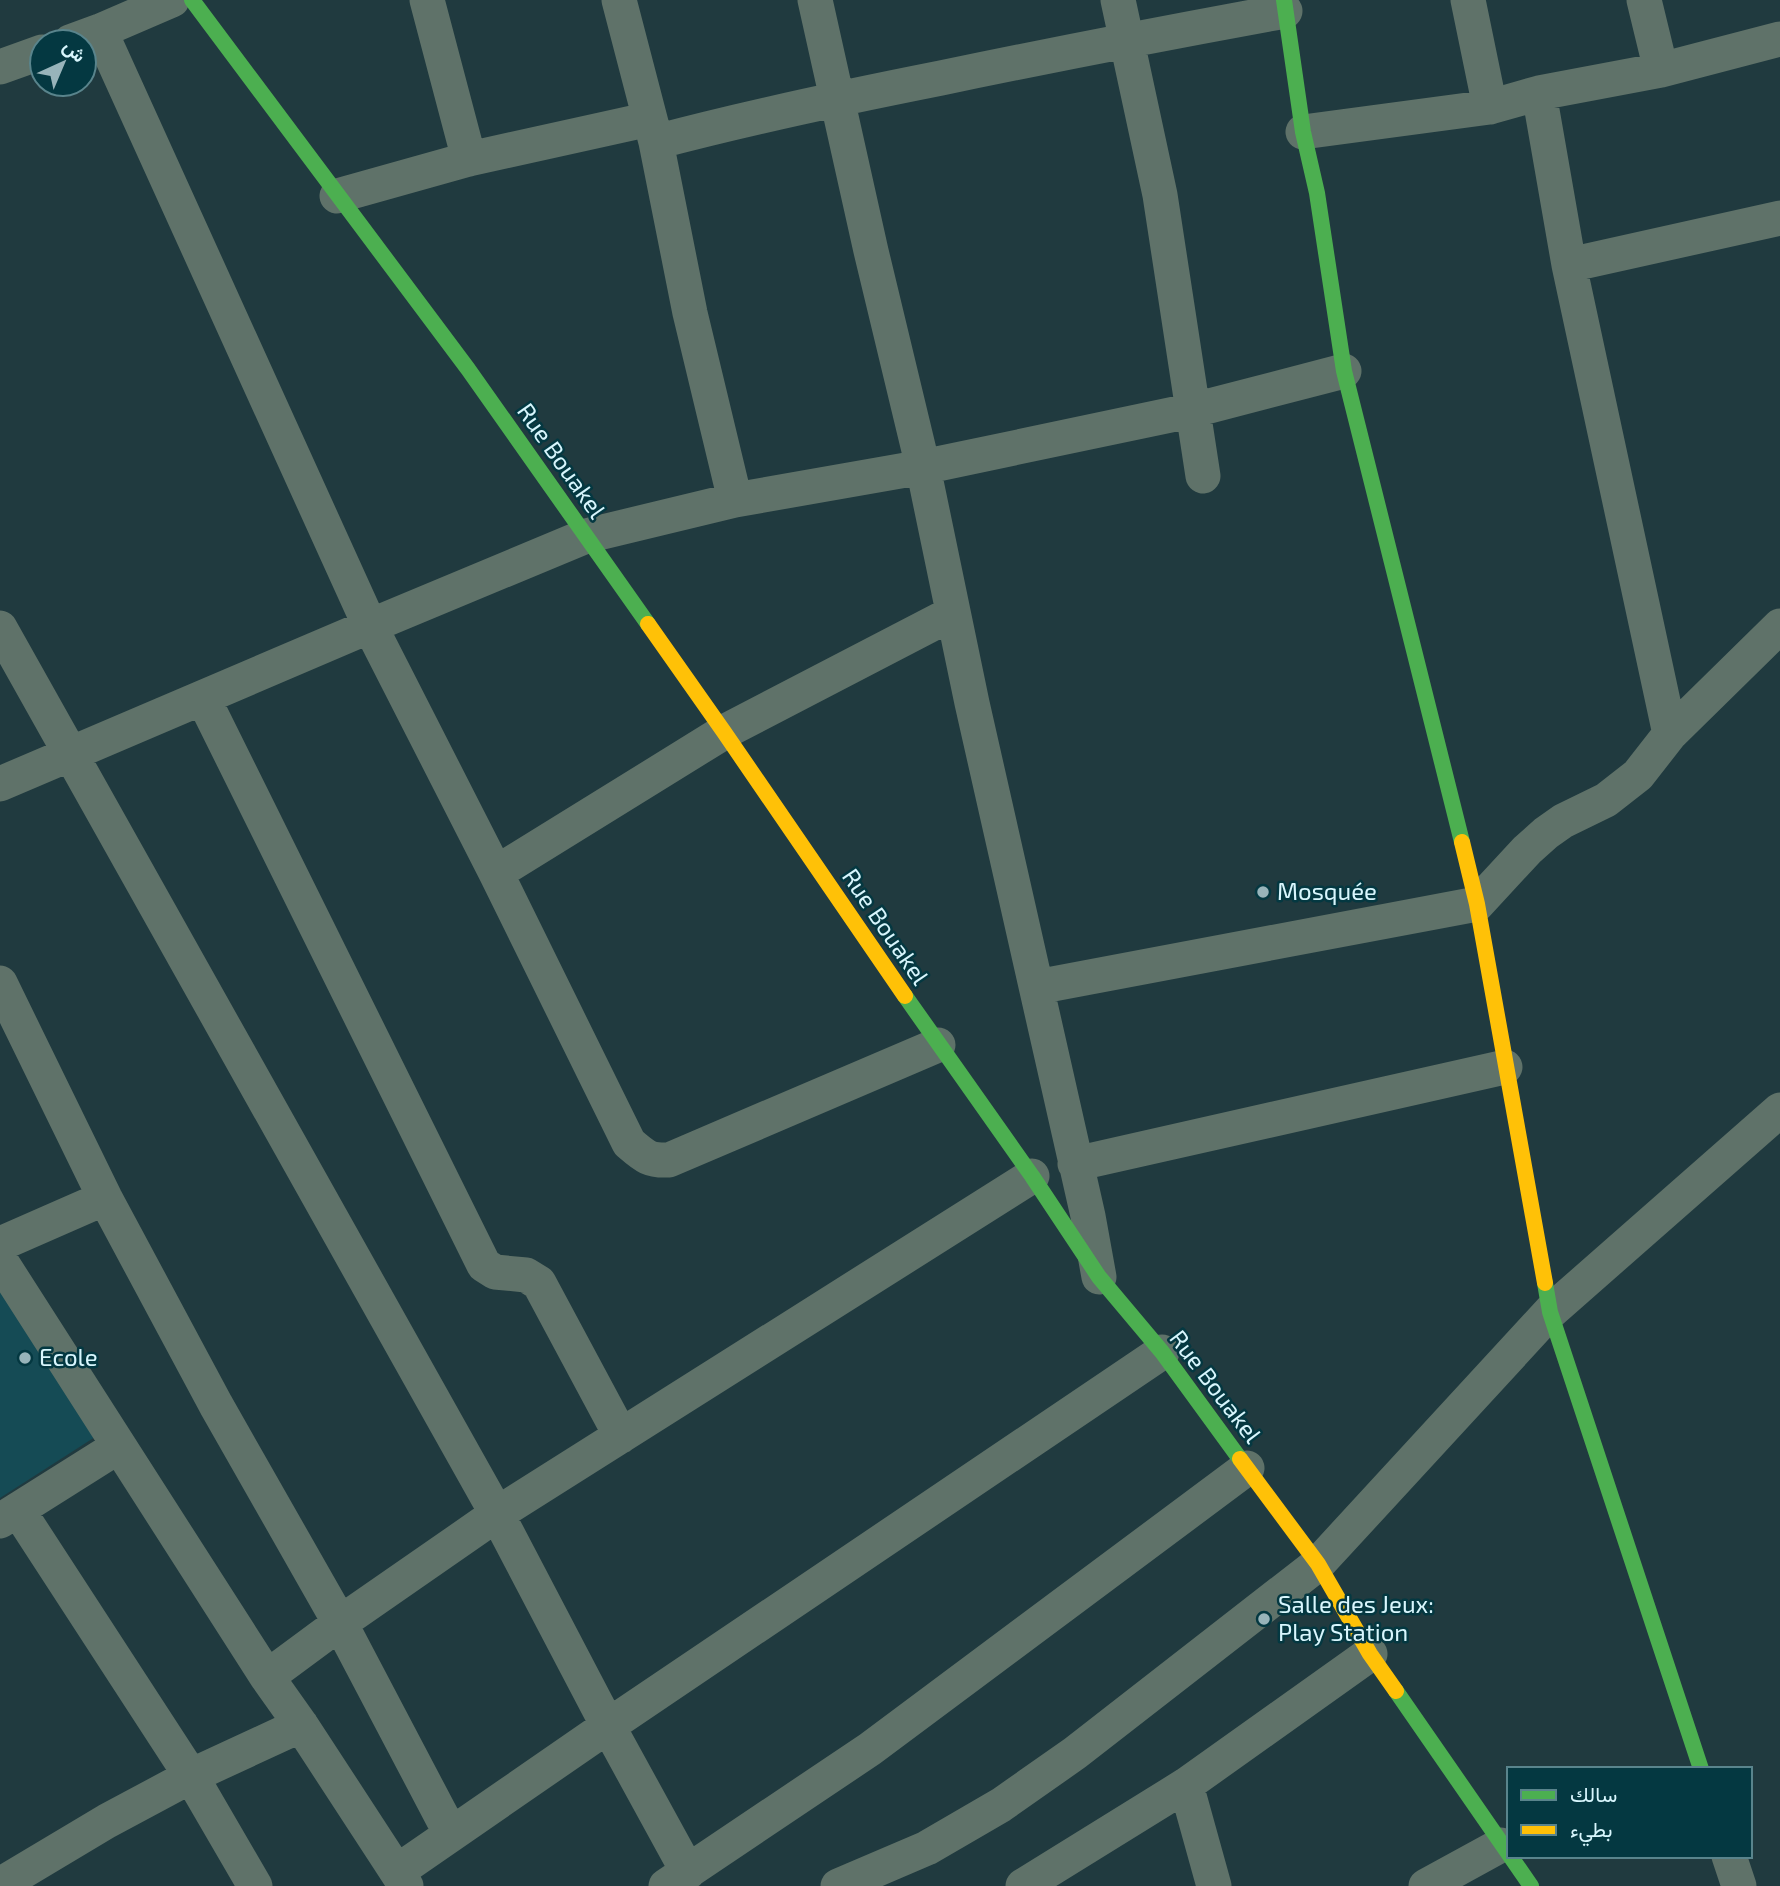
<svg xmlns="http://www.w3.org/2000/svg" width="1780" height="1886" font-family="'Exo 2',Vazirmatn,sans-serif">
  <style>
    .built { fill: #154b55 }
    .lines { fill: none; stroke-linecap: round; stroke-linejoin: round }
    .street { stroke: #5f7269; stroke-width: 35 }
    .fast { stroke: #4caf50; stroke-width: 16 }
    .slow { stroke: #ffc107; stroke-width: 16 }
    .poi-dot { fill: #98b4ba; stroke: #043841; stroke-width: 2.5 }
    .labels { text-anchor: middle; stroke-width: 5; stroke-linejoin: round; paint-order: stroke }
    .street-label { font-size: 24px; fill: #d8f6fd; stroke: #043841 }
    .poi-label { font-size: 24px; fill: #d8f6fd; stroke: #043841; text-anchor: start }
  </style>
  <rect width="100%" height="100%" fill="#203a3f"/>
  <path class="built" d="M0,1279L95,1437L0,1498Z"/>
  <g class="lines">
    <path class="street" d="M427,0L469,159
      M619,0L656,142L690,313L735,500
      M815,0L871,251L923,467L972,703L1088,1216L1099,1277
      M1118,0L1160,195L1203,476
      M1468,0L1490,107
      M1644,0L1661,70
      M100,31L370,626L496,873L629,1143C644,1156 649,1161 669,1160L938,1045
      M70,42L100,31L172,0
      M0,67L42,52
      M1539,93L1569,265L1670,734
      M1303,132L1490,107L1539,93L1661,70L1780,39
      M656,142C750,117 845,97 941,78C1056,54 1170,32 1285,11
      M337,196L469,159L650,119
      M1569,265L1780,218
      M0,628L497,1514L608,1726L688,1872
      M203,698L484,1265L495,1272L526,1275L539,1283L621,1436
      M0,784L370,626L586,536L735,500L923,467L1194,410L1344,371
      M496,873L724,732L953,613
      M0,983L105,1198L216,1405L340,1623L451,1834
      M1037,987L1477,904L1527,850L1546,833L1563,821L1606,800L1638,775L1670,734L1780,626
      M1075,1164L1505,1067
      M0,1244L105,1198
      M0,1260L267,1677L301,1725L406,1886
      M18,1510L191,1776L255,1886
      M0,1521L119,1446
      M267,1677L340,1623L497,1514L1032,1176
      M1186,1785L1214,1886
      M1729,1856L1739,1886
      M398,1871L608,1726L1162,1352
      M0,1885L107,1821L191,1776L301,1725
      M666,1886L870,1749L1247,1468
      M838,1886L927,1848L1001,1805L1075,1753L1318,1564L1550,1312L1780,1110
      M1023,1886L1186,1785L1370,1654
      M1426,1886L1501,1845"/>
    <path class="fast" d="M192,0L468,369L648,624
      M1284,0L1303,132L1317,193L1344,371L1462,842
      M905,996L1032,1176L1099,1277L1162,1352L1240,1459
      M1545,1283L1550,1312L1701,1769
      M1396,1691L1531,1886"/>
    <path class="slow" d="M648,624L724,732L905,996
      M1462,842L1477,904L1545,1283
      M1240,1459L1318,1564L1370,1654L1396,1691"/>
  </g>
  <g class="poi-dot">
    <circle cx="1263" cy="892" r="7"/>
    <circle cx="25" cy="1358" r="7"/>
    <circle cx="1264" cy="1619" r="7"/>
  </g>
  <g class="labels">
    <g class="street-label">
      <text transform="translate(561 461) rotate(55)" y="8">Rue Bouakel</text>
      <text transform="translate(885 927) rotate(56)" y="8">Rue Bouakel</text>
      <text transform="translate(1215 1387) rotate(53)" y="8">Rue Bouakel</text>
    </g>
    <g class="poi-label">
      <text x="1277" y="900">Mosquée</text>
      <text x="39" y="1366">Ecole</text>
      <text x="1278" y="1613">Salle des Jeux:<tspan x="1278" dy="28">Play Station</tspan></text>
    </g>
  </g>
  <rect x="1507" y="1767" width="245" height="91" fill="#043841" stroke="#59848c" stroke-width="2"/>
  <rect x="1521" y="1790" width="35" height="10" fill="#4caf50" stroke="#59848c" stroke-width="2"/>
  <text x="1570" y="1802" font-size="21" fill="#d8f6fd">سالك</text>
  <rect x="1521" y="1825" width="35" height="10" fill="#ffc107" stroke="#59848c" stroke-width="2"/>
  <text x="1570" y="1837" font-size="21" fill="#d8f6fd">بطيء</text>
  <g transform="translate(63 63) rotate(44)"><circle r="33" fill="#043841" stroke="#59848c" stroke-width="2"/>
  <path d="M0-5L12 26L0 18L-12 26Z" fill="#98b4ba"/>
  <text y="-10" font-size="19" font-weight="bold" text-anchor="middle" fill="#d8f6fd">ش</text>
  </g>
</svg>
